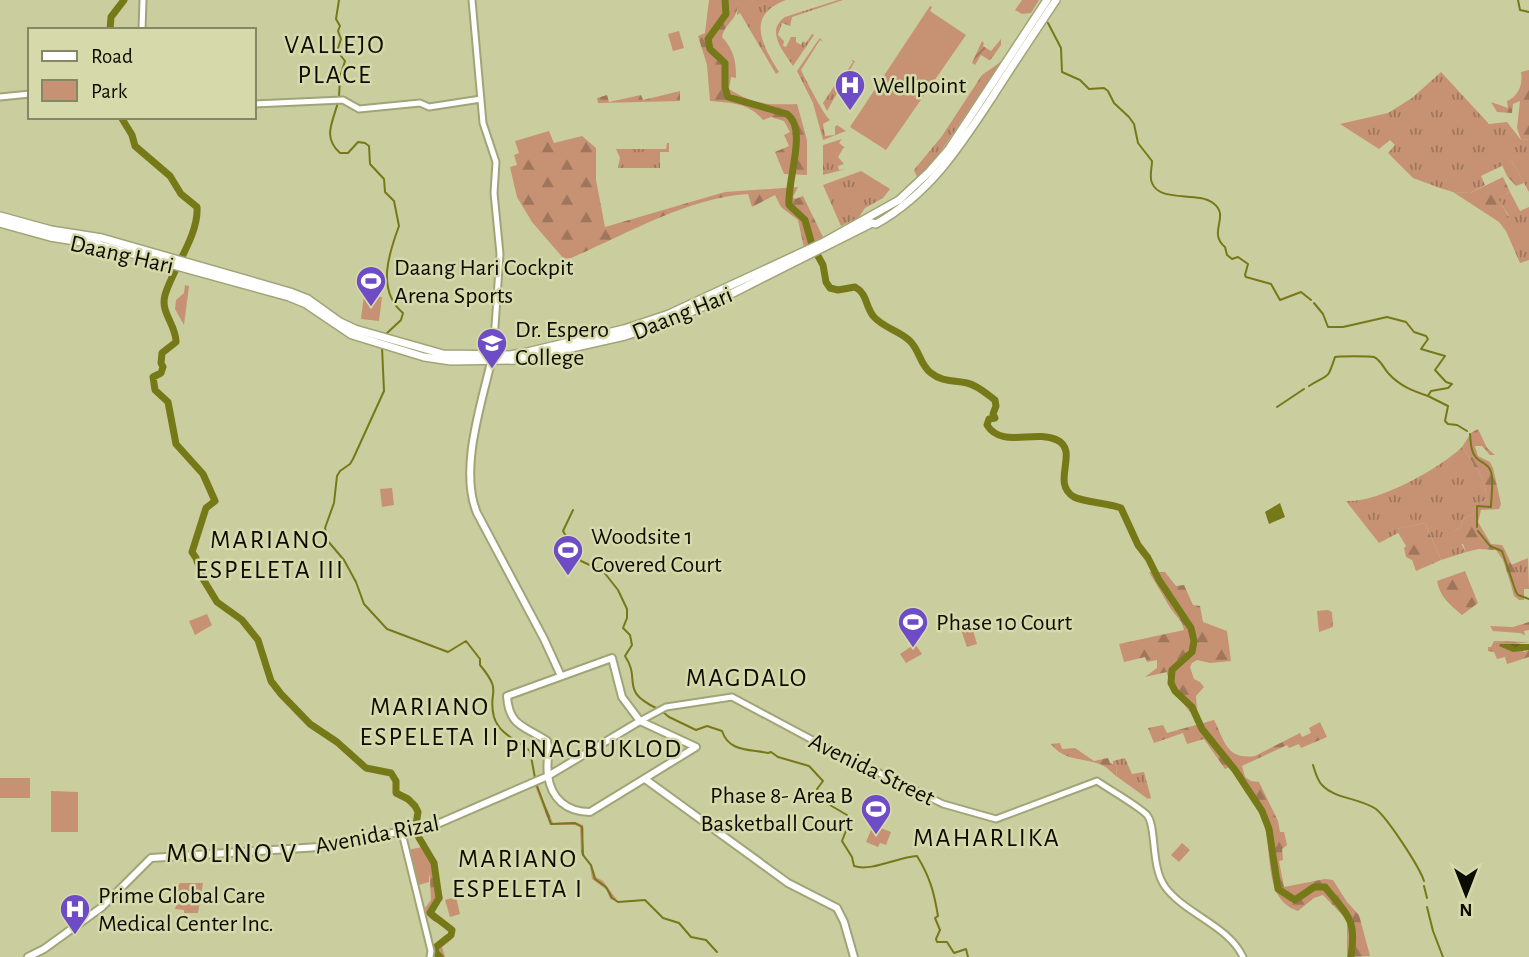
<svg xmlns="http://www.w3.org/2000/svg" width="1529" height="957" font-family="'Alegreya Sans',sans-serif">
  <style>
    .grass { fill: url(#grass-tufts) }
    .forest { fill: url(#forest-firs) }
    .park { fill: #c69273 }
    .garden { fill: url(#garden-furrows) }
    .water { fill: url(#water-ripples) }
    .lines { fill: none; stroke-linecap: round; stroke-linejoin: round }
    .stream { stroke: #757918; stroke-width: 2 }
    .river { stroke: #757918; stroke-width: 7 }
    .tertiary-casing { stroke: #a1a477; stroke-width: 9 }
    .secondary-casing { stroke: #a1a477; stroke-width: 10 }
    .primary-casing { stroke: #a1a477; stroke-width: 10 }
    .tertiary { stroke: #fff; stroke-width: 5 }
    .secondary { stroke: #fff; stroke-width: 6 }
    .primary { stroke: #fff; stroke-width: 7 }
    .labels { text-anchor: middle; stroke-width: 5; stroke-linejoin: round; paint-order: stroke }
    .poi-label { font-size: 24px; fill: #0c0d01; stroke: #d6daab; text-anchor: start }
    .street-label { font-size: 24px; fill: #0c0d01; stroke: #d6daab }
    .neighbourhood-label { font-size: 26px; letter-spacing: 2px; fill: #0c0d01; stroke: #d6daab }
    .quarter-label { font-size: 28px; letter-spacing: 2px; fill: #0c0d01; stroke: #d6daab }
  </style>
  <defs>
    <pattern id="grass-tufts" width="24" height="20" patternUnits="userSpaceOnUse" patternTransform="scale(1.75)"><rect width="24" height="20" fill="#c69273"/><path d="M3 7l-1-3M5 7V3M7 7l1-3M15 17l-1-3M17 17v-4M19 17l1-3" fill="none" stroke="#9f765c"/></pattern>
    <pattern id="forest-firs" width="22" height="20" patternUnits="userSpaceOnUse" patternTransform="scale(1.75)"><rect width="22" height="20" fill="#c69273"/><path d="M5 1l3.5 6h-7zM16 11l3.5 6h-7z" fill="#9f765c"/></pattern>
    <pattern id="garden-furrows" width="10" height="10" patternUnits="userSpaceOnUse" patternTransform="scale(1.75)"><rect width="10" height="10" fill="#c69273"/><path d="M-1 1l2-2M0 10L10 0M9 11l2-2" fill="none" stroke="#9f765c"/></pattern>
    <pattern id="water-ripples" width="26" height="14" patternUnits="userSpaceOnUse" patternTransform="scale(1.75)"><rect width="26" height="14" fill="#757918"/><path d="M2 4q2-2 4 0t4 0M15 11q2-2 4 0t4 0" fill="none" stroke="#5e6213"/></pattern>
  </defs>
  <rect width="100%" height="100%" fill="#cacd9e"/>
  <path class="grass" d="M738,0H786C745,15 762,45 779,72L776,74L740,13L737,15Z
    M838,0H843L792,17L790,26L782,23L778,35L784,41L783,46L786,47L791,37H796V42L801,45L803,41L806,43L812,34L814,35L793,66C783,51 765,31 785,17Z
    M819,39L820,38L823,42L820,40L801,70C806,80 823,114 830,120L823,124L825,136L835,135V127L837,125L846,131L823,140L813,103L797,71Z
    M851,60L855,61L827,111L823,103L837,82L839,83L853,62Z
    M1002,61L935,160L923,174L917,177L914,170L942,136L982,75Z
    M1441,72L1489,124L1507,122L1521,140L1529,139V192L1512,161L1481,176L1485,185L1470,193L1453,192L1440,188L1413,178L1388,153L1395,145L1390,140L1379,149L1340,124L1388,113L1412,98Z
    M842,139L839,143L844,147L838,157L844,164L838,166L839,170L846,169L823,175V145Z
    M667,143H669V152H660V168H618L620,158L616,149H666Z
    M861,171L890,189L883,198L865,208L859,217L841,226L823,185Z
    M1510,192L1520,211L1529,207V260L1520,263L1506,231L1499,222L1509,216L1498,199Z
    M1462,447C1473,464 1488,479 1486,500L1482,502L1473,514L1463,519L1461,527L1454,531L1466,552L1441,560L1425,523L1397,529L1398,533L1379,543L1346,501C1378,503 1439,469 1462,447Z
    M1528,558L1529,589H1524V600H1519L1514,596L1511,585L1515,583L1518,574L1511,565Z
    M1125,758L1132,774L1144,772L1151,798L1148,799L1116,776L1117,766L1113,765V761Z"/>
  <path class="forest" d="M709,0H738C738,23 726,20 722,37C734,50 736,61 736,78L731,77L729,89C754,105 769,105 797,104L807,140V175L784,174L775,152L789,146L784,135L790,132L784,121L771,117L763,120C749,103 732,103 710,101L707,65L698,36L705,33Z
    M1529,70V139L1521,140L1517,128L1520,101L1513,104L1512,113L1497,112L1491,102L1508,108L1507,101C1519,96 1523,84 1521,72Z
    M680,91V101L598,103L597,98L607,95L609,102L641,95L643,100Z
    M549,131L554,143L582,136L596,148V180L605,227L725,192L798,187L793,197L795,199L803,196L823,237L804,248L798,220L781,207L775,195L752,207L748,194C687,198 627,234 571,258L564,259L532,222L517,197L510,167L517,165L514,155L519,153L515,141Z
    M1512,161L1524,183L1516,186L1507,176L1502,165Z
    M1503,177L1510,192L1498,199L1509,217L1499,222L1453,192L1470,193Z
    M1478,429L1487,448L1495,455H1490L1482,446H1475L1478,456L1490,462L1493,468L1501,504L1499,509L1481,510L1478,522L1491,544L1502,545C1508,554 1510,565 1518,574L1515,584L1511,585L1503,560L1496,550L1479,549L1466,552L1463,544L1456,543L1454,531L1461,527L1463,519L1473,514L1476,506L1486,500C1488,479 1473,464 1462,447L1471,433Z
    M1425,523L1441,560L1416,571L1412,560L1406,557L1404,548L1406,546L1396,529Z
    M1465,571L1478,603L1462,615C1450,605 1440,597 1437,581Z
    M1149,572H1165L1176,586L1184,585L1193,605L1200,606L1203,622L1227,631L1231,661L1210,663L1197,660L1192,663L1190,667L1194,679L1200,682L1204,687L1196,696L1197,710L1190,712L1170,686L1167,672L1145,677L1157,668V660L1147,662L1145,657L1124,662L1119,644L1184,630L1182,623L1171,609Z
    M1328,610L1332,612L1333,627L1319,632L1317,611Z
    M1529,622V630L1524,631L1525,635L1529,637L1520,633L1493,631L1490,626L1513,627Z
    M1494,641L1529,642L1515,644L1524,652L1529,650V657L1507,664L1505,657L1497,659L1494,652L1488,651V647H1491Z
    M1214,720C1225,741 1226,760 1255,756L1300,733L1302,737L1311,733L1309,728L1320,722L1327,737L1301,748L1299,744L1289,748L1287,745L1242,766L1245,777L1251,781L1259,782L1278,821L1280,832H1284L1287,845L1282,849L1283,860L1279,861L1284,887L1325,879L1333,880L1347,902L1359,915L1370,956L1347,957V920L1323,895L1314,898L1298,911C1263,900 1273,853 1264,824C1259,806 1241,783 1232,766L1225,769L1204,739L1187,744L1183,733L1154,743L1148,728L1163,725L1167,733Z
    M1060,743L1062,749L1075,748L1094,761L1108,758L1110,763L1117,766L1116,776C1112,773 1107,767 1102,765C1083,757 1065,762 1051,744Z
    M537,785L553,823L575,822L583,825C585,834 581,842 583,850C585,860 594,867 596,877L603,881L617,900L610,899L607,890L592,879L590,866L581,854L580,827L575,825H550L535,786Z
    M416,832L435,860L443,899L432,910L433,914L452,926L455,931L451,940L442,947L445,957H436L433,948L449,934V930C440,922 426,921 425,908L431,900L429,859L414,833Z"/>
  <path class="park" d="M1022,0H1039L1031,13L1022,14L1015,10Z
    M930,6L932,7L930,11L966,35L886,150L850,127Z
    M679,31L684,48L673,51L668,34Z
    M185,285L189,286L184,325L175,309L176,300L184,293Z
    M364,295L382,297L379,321L361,319Z
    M392,488L394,505L382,507L380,489Z
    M207,614L212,625L195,635L189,621Z
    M972,627L977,644L967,647L961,630Z
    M915,644L922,654L906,663L900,654Z
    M0,778H30V798H0Z
    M51,791L78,792V832H51Z
    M873,825L891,832L886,845L880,843L878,847L866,842Z
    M1182,843L1190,850L1179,862L1171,855Z
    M422,847L430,859L432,872L429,876V882L419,885L408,850Z
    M180,883H203L198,913H184V910L175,909L180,893L176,889Z
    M456,897L460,914L450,917L445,900Z"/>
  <path class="garden" d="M1001,39V45L991,59L989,60L981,55L975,65L972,63L982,41L984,43L983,46L991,51Z"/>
  <path class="water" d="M1280,503L1285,517L1269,524L1265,512Z
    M1500,644H1529V650L1513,652L1499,646Z"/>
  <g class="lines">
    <path class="stream" d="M339,0L336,19L340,26L338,31L341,39L337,51L345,61L340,77L339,97
      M1518,0L1520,10L1529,12
      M1048,23L1061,48L1062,72L1080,80L1089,89L1104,88L1108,91L1114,103L1129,117L1134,124L1138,143L1152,161C1152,168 1149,177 1152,183C1160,203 1197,191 1213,203C1231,216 1207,232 1225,247L1227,255L1232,259L1238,257L1248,264L1245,275L1246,277L1271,284L1280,300L1301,292L1311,300
      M338,102C333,122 322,137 340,153H348L358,142L365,143L369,146L370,164L384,179L385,192L394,201L399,226C389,253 376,290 403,313L401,320L385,335
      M1314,303L1323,314L1328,327H1343L1387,317L1406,322L1414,332L1426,336L1428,339L1421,349L1445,356L1435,370L1446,382L1452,384L1448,388L1431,391L1428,396L1448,406L1445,421L1448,424L1457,425L1467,431
      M382,347L384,391L353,459L350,464L340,471L337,476L334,503L325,528L327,540L344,560L356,582L364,604L387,629L448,652L466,641L480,659V665C504,694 487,690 494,717C499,734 517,740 530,751L535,778
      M1309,386C1330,373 1327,381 1335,357C1338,356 1371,356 1374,357C1381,360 1384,369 1389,374C1400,386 1413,391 1428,396
      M1277,407L1304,389
      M1470,434C1471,441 1470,450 1475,456C1479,463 1489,463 1491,472C1494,481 1491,497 1491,507L1477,506V527
      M573,510L563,531L581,561L603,571L618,590L627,609V618L623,628L630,635L632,645L625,656C642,681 618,690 658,709
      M1478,531L1490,546L1502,551L1516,592L1518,595L1529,599
      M663,712L669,717L696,730L707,726L722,731C729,752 749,749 768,753L771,752L778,757L809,766L823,781L817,789L823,801L847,815L849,823L842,841L852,857L854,866C871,872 898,857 917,856C930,877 934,892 938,916L935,918L940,930L936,939L937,942H947L954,953L966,949L968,957
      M1313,765C1315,771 1317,780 1322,785C1335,799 1360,798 1376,809C1388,819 1419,866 1424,881
      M536,783L551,824L575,823L582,827L583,855L591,865L595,879L606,887L612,898L618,902L645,900L663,918L679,923L691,937L706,940L717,952
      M1424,886L1427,898
      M1427,907L1433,931L1443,957"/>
    <path class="river" d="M725,0L726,14L708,39L710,49L725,63V88L728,97L787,114C808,129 787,179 789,205L805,220L812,245L823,265L826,282L830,288L838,290L855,287C868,294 865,307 874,317C884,328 900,331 910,341C920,351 920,365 931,373C942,382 954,380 967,383C977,385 987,394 995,400L996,406L993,414L995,418L989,419L987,425C1002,449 1034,429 1057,440C1080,451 1050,483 1074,497C1084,502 1108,503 1121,508L1138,545L1148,558L1159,580L1191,628L1194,641L1192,652L1172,670L1171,683L1175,691L1192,707L1202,729L1235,770L1262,811L1269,829L1278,889L1295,900L1314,887H1325C1347,915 1357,918 1351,957
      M110,30L111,17L124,0
      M121,117L132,135L135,146L170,176L181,194L197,207C199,235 173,268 165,295C160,313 176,324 176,342L162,353L161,363L163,367L161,373L153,377L155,390L168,402L176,444L203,474L215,501L206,508L192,552L196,558L203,579L217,602L242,620L258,640L271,681L281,694L310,724L337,742L366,768L391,773L396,781V793L408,799L415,806L418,812L415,831L434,863L439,898L430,913L452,930L451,935L436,947L435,952L440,957"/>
    <g class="tertiary-casing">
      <path id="tertiary" d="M472,0L483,123L496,162L494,193L500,254L493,355
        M142,30L143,0
        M0,97L30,94
        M254,104L343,100L359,109L420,103L429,107L481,99
        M640,721L666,707L732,697L820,744L943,804L996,819L1097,781C1110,790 1137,805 1147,815C1157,826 1150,868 1166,888C1187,915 1229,926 1243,957
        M402,833L431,951L430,957"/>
    </g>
    <g class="secondary-casing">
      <path id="secondary" d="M491,362C481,405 459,471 477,513L544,639L561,676
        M612,658L622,697L640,721L696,747L590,812C567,812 551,799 548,775C546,763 550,753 547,741C525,726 509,727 507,696Z
        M645,779L788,883L837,908L844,922L854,957
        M28,957L44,949L102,907L151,858L319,847L435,825L548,776L640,721"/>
    </g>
    <g class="primary-casing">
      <path id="primary" d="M0,216L51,230L102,238L290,292L308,299L340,322L355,329L443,354L510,355L527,352L624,329L669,314L822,243L899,200L929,172L949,149L1047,0
        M0,223L50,237L100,245L289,297L306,304L352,335L424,357L451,361L518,360L625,336L673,320L733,293L872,223L876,224C929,194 959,148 991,99C1012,66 1034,33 1056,0"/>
    </g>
    <use href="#tertiary" class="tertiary"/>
    <use href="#secondary" class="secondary"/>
    <use href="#primary" class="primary"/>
  </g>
  <defs>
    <g id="hospital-pin" transform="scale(1.575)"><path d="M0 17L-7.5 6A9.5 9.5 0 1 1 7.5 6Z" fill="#6e4cc5" stroke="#d6daab"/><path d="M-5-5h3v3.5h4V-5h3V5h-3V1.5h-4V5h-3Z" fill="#fff"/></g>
    <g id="stadium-pin" transform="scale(1.575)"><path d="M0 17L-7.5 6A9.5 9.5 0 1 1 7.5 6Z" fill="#6e4cc5" stroke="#d6daab"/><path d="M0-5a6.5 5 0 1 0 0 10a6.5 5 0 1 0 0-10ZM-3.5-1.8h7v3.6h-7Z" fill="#fff"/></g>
    <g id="university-pin" transform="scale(1.575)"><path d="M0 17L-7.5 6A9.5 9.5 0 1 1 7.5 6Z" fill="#6e4cc5" stroke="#d6daab"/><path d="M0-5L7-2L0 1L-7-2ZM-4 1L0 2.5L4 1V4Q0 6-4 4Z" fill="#fff"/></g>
  </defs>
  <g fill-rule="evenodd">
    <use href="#hospital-pin" x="850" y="85"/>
    <use href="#stadium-pin" x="371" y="281"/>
    <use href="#university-pin" x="492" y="343"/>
    <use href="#stadium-pin" x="568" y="550"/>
    <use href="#stadium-pin" x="913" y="622"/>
    <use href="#stadium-pin" x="876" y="809"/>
    <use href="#hospital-pin" x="75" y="909"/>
  </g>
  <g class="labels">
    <g class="poi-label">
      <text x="873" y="93">Wellpoint</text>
      <text x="394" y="275">Daang Hari Cockpit<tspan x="394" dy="28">Arena Sports</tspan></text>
      <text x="515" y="337">Dr. Espero<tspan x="515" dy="28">College</tspan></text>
      <text x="591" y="544">Woodsite 1<tspan x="591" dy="28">Covered Court</tspan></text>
      <text x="936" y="630">Phase 10 Court</text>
      <text x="853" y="803" text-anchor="end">Phase 8- Area B<tspan x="853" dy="28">Basketball Court</tspan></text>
      <text x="98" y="903">Prime Global Care<tspan x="98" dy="28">Medical Center Inc.</tspan></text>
    </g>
    <g class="street-label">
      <text transform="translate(122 254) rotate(13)" y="8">Daang Hari</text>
      <text transform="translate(682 313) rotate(-22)" y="8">Daang Hari</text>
      <text transform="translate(872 769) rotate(26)" y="8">Avenida Street</text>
      <text transform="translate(377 834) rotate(-11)" y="8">Avenida Rizal</text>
    </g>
    <g class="neighbourhood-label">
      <text x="335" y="53">VALLEJO<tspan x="335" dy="30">PLACE</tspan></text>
      <text x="270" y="548">MARIANO<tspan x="270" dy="30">ESPELETA III</tspan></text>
      <text x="747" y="686">MAGDALO</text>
      <text x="430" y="715">MARIANO<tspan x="430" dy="30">ESPELETA II</tspan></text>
      <text x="594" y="757">PINAGBUKLOD</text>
      <text x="987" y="846">MAHARLIKA</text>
      <text x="518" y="867">MARIANO<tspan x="518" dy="30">ESPELETA I</tspan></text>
    </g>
    <g class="quarter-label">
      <text x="232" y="862">MOLINO V</text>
    </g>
  </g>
  <rect x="28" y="28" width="228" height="91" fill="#d6daab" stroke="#858867" stroke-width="2"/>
  <rect x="42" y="51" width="35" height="10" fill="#ffffff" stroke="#858867" stroke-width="2"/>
  <text x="91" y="63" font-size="21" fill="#0c0d01">Road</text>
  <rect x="42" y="80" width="35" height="21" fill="#c69273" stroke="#858867" stroke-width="2"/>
  <text x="91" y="98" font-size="21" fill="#0c0d01">Park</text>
  <g transform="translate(1466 894) rotate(180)" stroke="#d6daab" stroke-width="5" paint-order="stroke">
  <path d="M0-5L12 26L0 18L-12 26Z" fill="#0c0d01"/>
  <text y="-10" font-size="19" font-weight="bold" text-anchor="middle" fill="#0c0d01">N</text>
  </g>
</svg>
